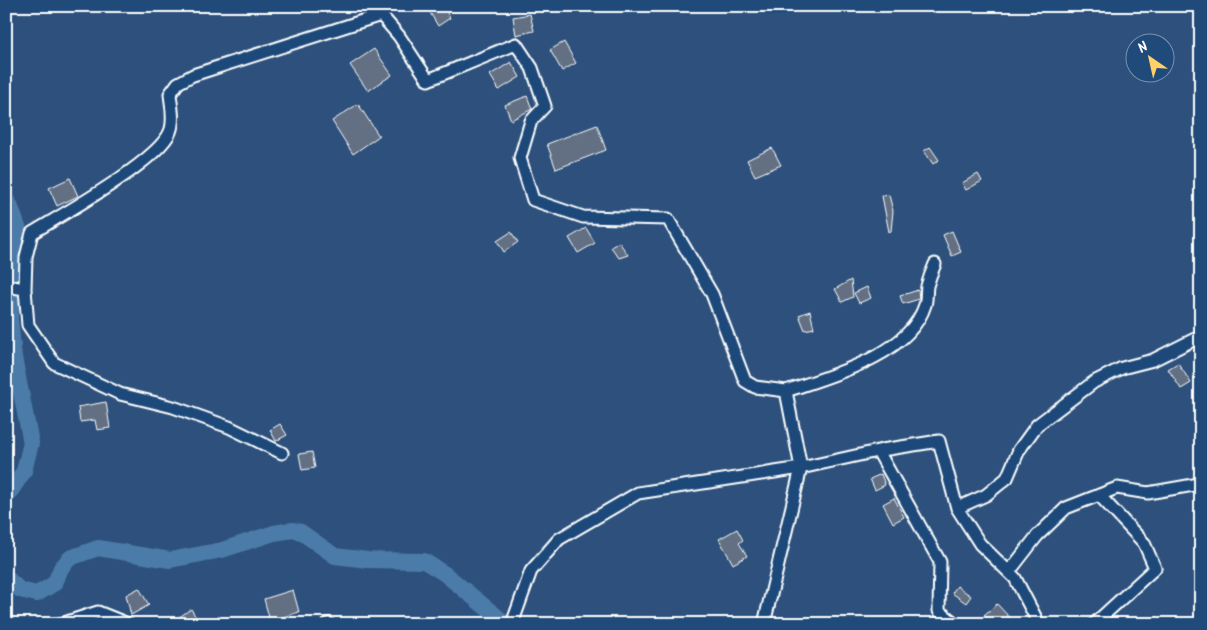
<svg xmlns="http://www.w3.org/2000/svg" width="1207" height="630" font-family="Kalam,sans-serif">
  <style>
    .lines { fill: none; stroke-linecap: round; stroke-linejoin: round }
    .river { stroke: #4c7ba9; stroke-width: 16 }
    .building { fill: #636f83; stroke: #fff }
    .minor-casing { stroke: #fff; stroke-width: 15 }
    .minor { stroke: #1f4a7a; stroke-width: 11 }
  </style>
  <rect width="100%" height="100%" fill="#2d517c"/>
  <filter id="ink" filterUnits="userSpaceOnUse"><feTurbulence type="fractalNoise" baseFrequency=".02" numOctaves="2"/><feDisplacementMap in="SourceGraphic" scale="10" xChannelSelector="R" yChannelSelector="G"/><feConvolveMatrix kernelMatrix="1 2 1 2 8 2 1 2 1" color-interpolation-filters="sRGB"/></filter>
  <g filter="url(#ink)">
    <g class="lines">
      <path class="river" d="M6,200L10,205L19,230L10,318L14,357L31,443L24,471L6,498
        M6,577L20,590L37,594L55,583L61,568L70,558L98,548L170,560L222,550L274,533L293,530L301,532L335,556L368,560L424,561L445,574L506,624"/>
    </g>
    <path class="building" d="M426,6H443L450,18L438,26Z
      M530,14L534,31L516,35L513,17Z
      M564,42L576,63L562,71L550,50Z
      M374,49L392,75L368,91L350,65Z
      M511,62L520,77L499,90L490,75Z
      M527,96L532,109L511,120L505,105Z
      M358,104L379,136L353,154L332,121Z
      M597,125L606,150L556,169L547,144Z
      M930,147L939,160L933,164L924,151Z
      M772,148L781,165L755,176L747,160Z
      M978,174L982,181L966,190L962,183Z
      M70,178L78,196L57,206L49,188Z
      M889,195L893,211L891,231L889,232L882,196Z
      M586,228L595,243L578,253L569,238Z
      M952,231L961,252L952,256L943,235Z
      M511,232L518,242L504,252L497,241Z
      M619,242L628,255L619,258L611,247Z
      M851,280L853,297L842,302L835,289Z
      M867,287L871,298L859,303L854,293Z
      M918,290L919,299L903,304L900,296Z
      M810,311L814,328L805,330L799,315Z
      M1178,363L1191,383L1181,389L1168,369Z
      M106,402L110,428L97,430L95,420L80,422L78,407Z
      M280,424L287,435L276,441L270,430Z
      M312,452L315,468L302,470L299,454Z
      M881,474L885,485L875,490L870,479Z
      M894,498L904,517L893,523L883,504Z
      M737,529L743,540L739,543L747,556L733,564L719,539Z
      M957,586L971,596L966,603L952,593Z
      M139,588L149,605L131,615L126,595Z
      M293,590L299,612L270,621L264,599Z
      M997,604L1011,619L1006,624H992L984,615Z
      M191,609L200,624H169Z"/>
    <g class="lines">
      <g class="minor-casing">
        <path id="minor" d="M6,286L25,289L28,325L54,363L120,394L173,407L229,427L282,453
          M25,289L26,257L32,233C63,214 157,162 170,132C175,120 171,105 170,94L178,83L193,75L381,15L399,36L428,80L516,44L532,68L545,106L531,121L520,158L533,200L583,217L668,219L712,294L745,381L755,387L786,391
          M878,451L940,562L939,611L956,624
          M957,508L986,495L1007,478L1019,450L1037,425L1094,382L1122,368L1153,360L1201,336
          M1009,572L1037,536L1066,508L1117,488L1148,493L1199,484
          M61,624L98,612L128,624
          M328,624H329
          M512,624L531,571L559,539L638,493L801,468L882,450L939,441L957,508L980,544L1015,578L1039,624
          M764,624L801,468L786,391C830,376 909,356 925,305C927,299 926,292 927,286C929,279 932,271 935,264
          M1094,624L1155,568L1144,543L1099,495"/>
      </g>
      <use href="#minor" class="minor"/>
    </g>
  </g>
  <rect width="1207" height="630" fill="none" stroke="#1f4a7a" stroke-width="25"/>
  <rect x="12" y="12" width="1182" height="605" fill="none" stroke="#fff" stroke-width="2" filter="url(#ink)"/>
  <g transform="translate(1150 58) rotate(326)"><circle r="24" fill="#1f4a7a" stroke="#7992af"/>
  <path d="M0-4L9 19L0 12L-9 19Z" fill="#ffd166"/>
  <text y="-8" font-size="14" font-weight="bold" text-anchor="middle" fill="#ffffff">N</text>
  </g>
</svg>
